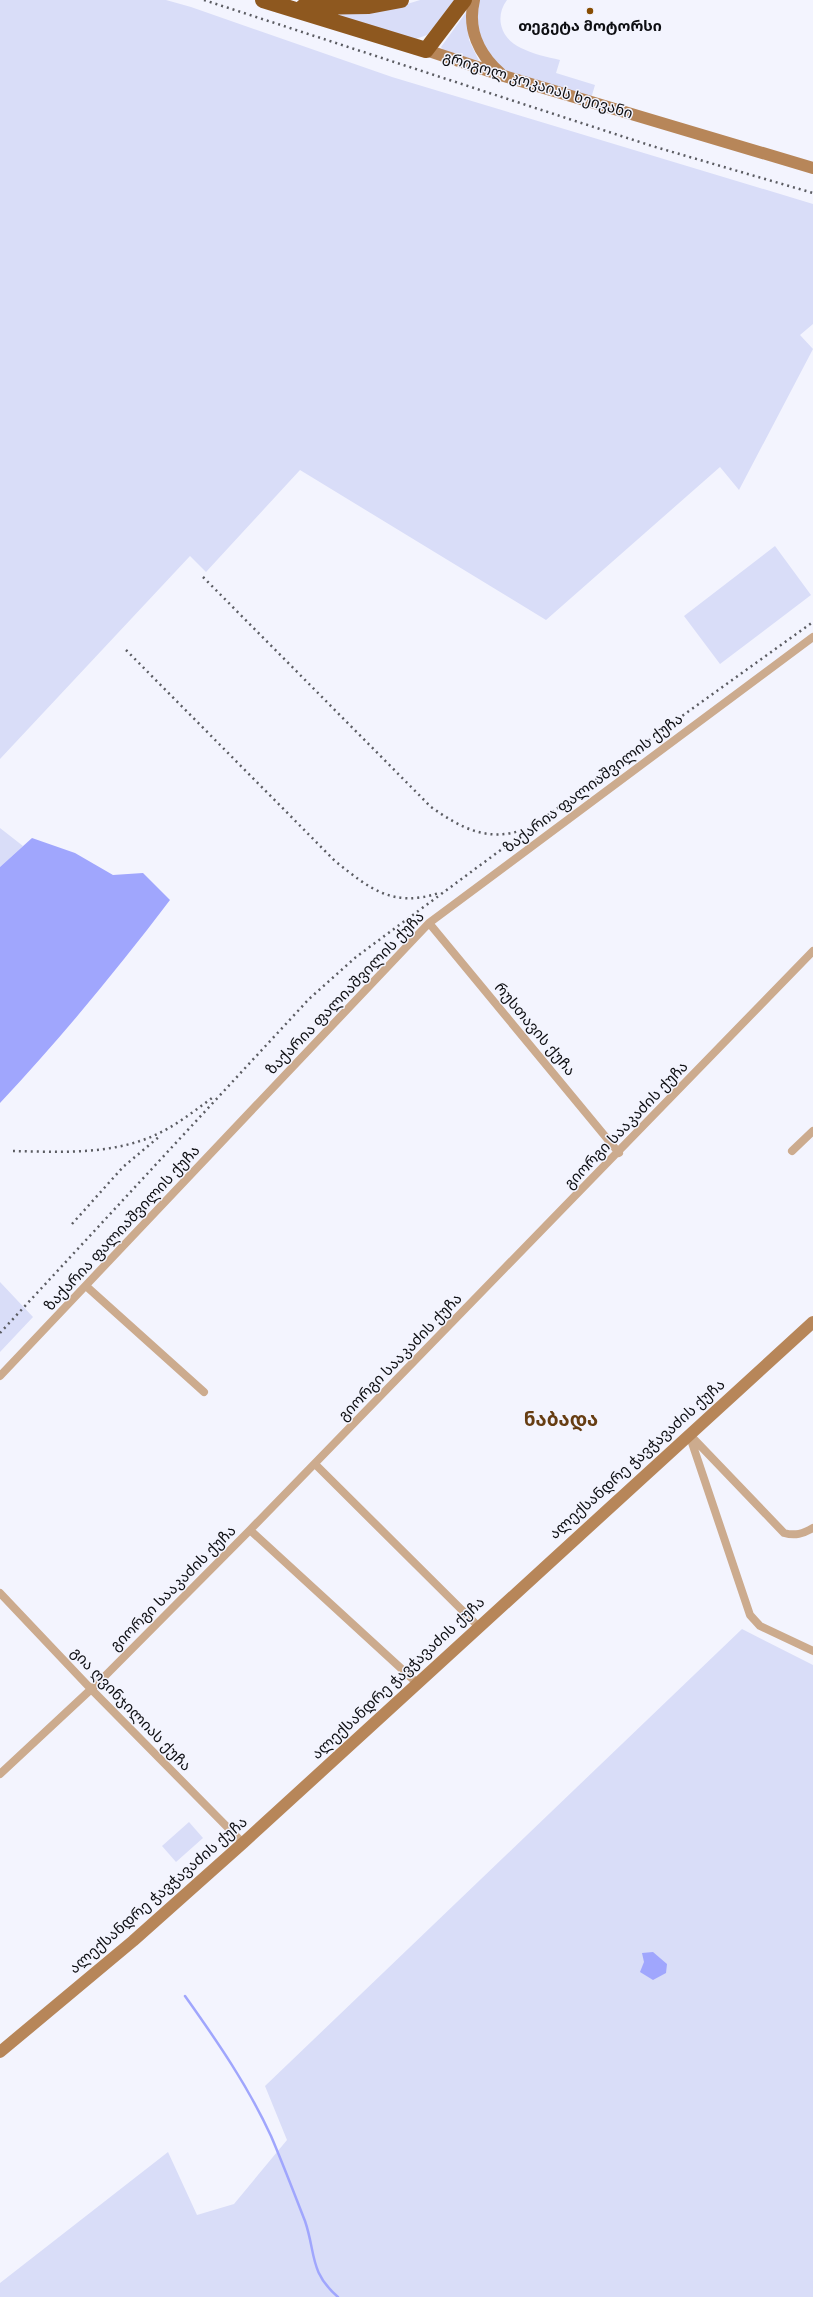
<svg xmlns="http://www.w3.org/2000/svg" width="813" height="2297" font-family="'Space Grotesk','Noto Sans Georgian',sans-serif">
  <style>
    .green { fill: #d9ddf8 }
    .water { fill: #a0a6fd }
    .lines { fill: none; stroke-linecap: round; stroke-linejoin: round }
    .stream { stroke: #a0a6fd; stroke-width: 2.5 }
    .street { stroke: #ccab8e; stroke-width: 8 }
    .secondary { stroke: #b78659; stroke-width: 12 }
    .highway { stroke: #8e581f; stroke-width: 16 }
    .rail { stroke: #5b5c62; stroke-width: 2.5; stroke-dasharray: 2 4; stroke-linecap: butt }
    .poi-dot { fill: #874d03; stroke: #f3f4fe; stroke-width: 1.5 }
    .labels { text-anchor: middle; stroke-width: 3; stroke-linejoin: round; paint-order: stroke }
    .poi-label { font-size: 15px; font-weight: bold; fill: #0d0e12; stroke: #f3f4fe }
    .street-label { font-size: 15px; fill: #0d0e12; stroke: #f3f4fe }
    .district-label { font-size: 19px; font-weight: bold; fill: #663d12; stroke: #f3f4fe }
  </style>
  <rect width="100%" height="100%" fill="#f3f4fe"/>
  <path class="green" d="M0,0H166L191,7L392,77L813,204V324L800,335L813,349L739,490L720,467L546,620L300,470L206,572L190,556L0,759Z
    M420,0H456L427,35L413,40L333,17L332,12L404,5Z
    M474,0H507C494,17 501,39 521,48C533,54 547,57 560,60L556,73L595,85L590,102L504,76L486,61L472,8Z
    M467,11L469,40L479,61L444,51L441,47Z
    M775,546L811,595L720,664L684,616Z
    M0,828L23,846L0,867Z
    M0,1282L33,1317L0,1352Z
    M742,1629L813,1665V2297H0V2283L168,2152L197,2215L234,2204L287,2140L265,2086Z
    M189,1822L203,1838L176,1862L162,1846Z"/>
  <path class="water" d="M32,838L75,853L113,875L143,873L170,900C116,971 61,1038 0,1103V867Z
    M653,1952L667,1964L666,1973L653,1980L640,1972L644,1962L642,1953Z"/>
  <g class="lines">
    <path class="stream" d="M185,1996C217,2041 248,2086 271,2136C283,2164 294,2193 305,2221C316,2253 309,2272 338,2297"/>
    <path class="street" d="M429,923L619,1153
      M792,1151L813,1131
      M86,1286L204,1392
      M0,1376L429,923L813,637
      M689,1434L750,1615L760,1626L813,1651
      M691,1436L784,1533C795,1536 803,1534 813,1528
      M315,1464L478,1626
      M250,1530L417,1683
      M0,1593L91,1689L243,1843
      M0,1774L101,1680L250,1530L813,951"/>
    <path class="secondary" d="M474,0C467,29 479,54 500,73
      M426,50L504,76L813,168
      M0,2052L133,1941L243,1843L813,1322"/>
    <path class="highway" d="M263,0L426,50L464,0
      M303,7L369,6L401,0"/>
    <path class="rail" d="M204,0L652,146L813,193
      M203,577L431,807C461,828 488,843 525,829
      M126,650L335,861C370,889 393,908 439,893
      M13,1151C58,1152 110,1155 153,1136C174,1127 193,1112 212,1098
      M72,1224L123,1167L160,1136
      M0,1333L309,999L356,957L682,716L813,622"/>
  </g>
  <circle class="poi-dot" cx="590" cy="11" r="4"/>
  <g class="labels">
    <g class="poi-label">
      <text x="590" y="31">თეგეტა მოტორსი</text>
    </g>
    <g class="street-label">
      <text transform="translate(538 85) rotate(17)" y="5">გრიგოლ კოკაიას ხეივანი</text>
      <text transform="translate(593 783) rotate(-37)" y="5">ზაქარია ფალიაშვილის ქუჩა</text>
      <text transform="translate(345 993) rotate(-46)" y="5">ზაქარია ფალიაშვილის ქუჩა</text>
      <text transform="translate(535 1029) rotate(50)" y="5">რუსთავის ქუჩა</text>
      <text transform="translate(626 1125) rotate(-46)" y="5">გიორგი სააკაძის ქუჩა</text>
      <text transform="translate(122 1228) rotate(-47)" y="5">ზაქარია ფალიაშვილის ქუჩა</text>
      <text transform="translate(400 1357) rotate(-46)" y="5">გიორგი სააკაძის ქუჩა</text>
      <text transform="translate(637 1459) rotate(-42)" y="5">ალექსანდრე ჭავჭავაძის ქუჩა</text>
      <text transform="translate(173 1588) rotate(-45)" y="5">გიორგი სააკაძის ქუჩა</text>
      <text transform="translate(398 1678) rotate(-43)" y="5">ალექსანდრე ჭავჭავაძის ქუჩა</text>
      <text transform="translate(131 1709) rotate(46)" y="5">გია ღვინჯილიას ქუჩა</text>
      <text transform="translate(158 1895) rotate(-41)" y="5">ალექსანდრე ჭავჭავაძის ქუჩა</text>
    </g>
    <g class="district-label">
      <text x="561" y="1426">ნაბადა</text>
    </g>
  </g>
</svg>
